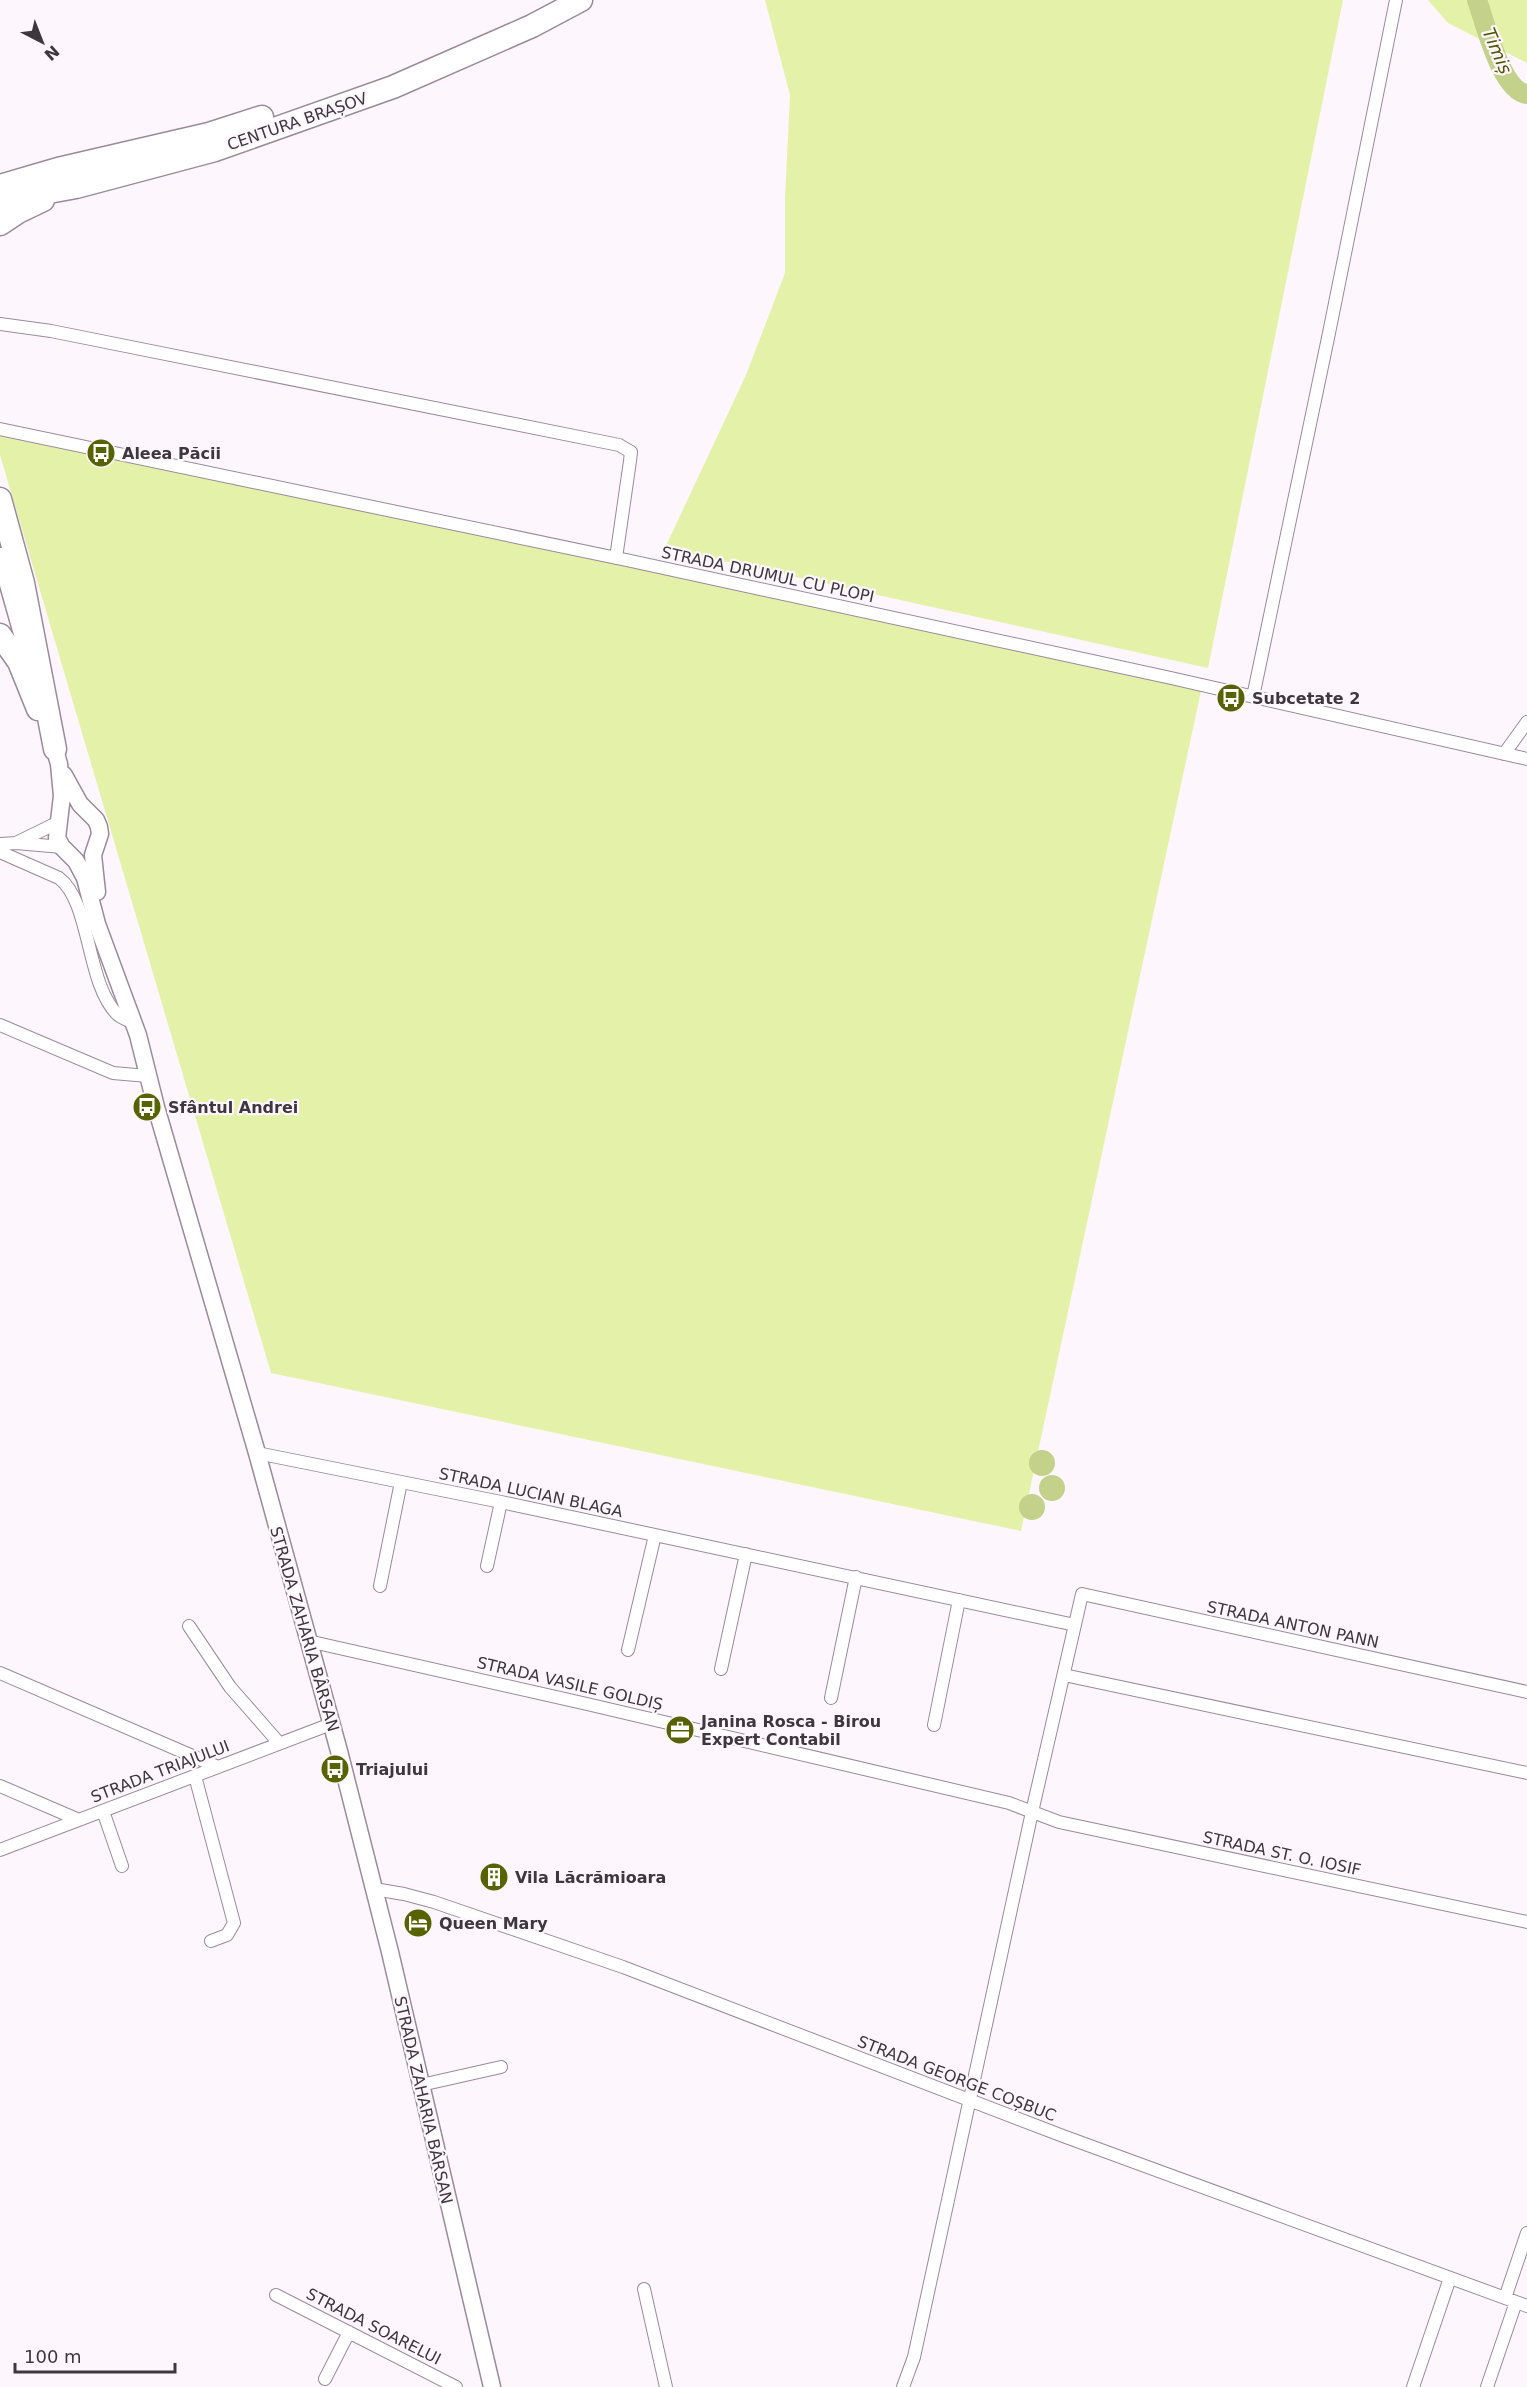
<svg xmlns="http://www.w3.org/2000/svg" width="1527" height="2387" font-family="'DejaVu Sans',sans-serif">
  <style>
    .green { fill: #e4f1a9 }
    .water { fill: #c4d18a }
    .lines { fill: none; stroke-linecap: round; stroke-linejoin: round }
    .river { stroke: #c4d18a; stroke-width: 20 }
    .street-casing { stroke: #9b8a9a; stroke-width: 14 }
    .secondary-casing { stroke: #9b8a9a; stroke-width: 19 }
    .highway-casing { stroke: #9b8a9a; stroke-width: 25 }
    .street { stroke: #fff; stroke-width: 12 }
    .secondary { stroke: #fff; stroke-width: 16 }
    .highway { stroke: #fff; stroke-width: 22 }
    .labels { text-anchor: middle; stroke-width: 4.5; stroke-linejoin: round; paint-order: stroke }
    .street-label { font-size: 16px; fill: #3e373e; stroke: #fef6fd }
    .poi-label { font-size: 16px; font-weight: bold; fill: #3e373e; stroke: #fef6fd; text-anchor: start }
    .water-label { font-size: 18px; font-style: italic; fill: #4d5700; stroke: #fef6fd }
  </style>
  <rect width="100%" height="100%" fill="#fef6fd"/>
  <path class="green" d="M765,0H1343L1208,668L665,548L746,375L785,273V198L790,95Z
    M1428,0H1527V63L1448,23Z
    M0,423L1201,691L1021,1531L271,1373L0,455Z"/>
  <path class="water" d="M1029 1463a13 13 0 1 1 26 0a13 13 0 1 1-26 0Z
    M1039 1488a13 13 0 1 1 26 0a13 13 0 1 1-26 0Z
    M1019 1507a13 13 0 1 1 26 0a13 13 0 1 1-26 0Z"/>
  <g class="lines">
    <path class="river" d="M1477,0C1485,22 1501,91 1527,94"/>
    <g class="street-casing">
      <path id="street" d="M0,324L51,331L619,445L631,452L630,461L616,558
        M0,429L631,561L1171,678L1527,759
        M1253,697L1329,333L1396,0
        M1504,754L1527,722
        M16,843L59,822
        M0,844L16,843L62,847
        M0,852L59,878C91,902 86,983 117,1014C121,1018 128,1020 134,1023
        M0,1025L113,1073L148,1076
        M257,1453L501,1502L1075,1625
        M487,1566L501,1502
        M380,1586L401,1482
        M189,1626L230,1687L279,1743
        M308,1641L587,1704L1009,1803L1059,1822L1527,1922
        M628,1650L655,1535
        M721,1669L746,1554
        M0,1673L218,1767
        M1064,1675L1527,1773
        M831,1698L856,1577
        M934,1725L959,1600
        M195,1776L234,1923L227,1935L211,1941
        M0,1786L79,1820
        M103,1811L122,1866
        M0,1850L331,1724
        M374,1889L404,1894L434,1902L623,1967L1063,2136L1527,2306
        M421,2085L501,2067
        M644,2289L666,2387
        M276,2295L456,2387
        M1505,2298L1527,2233
        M325,2379L349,2332
        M903,2387L914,2357L1032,1812L1082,1594L1527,1692
        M1413,2387L1450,2278
        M1487,2387L1516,2302"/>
    </g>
    <g class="secondary-casing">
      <path id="secondary" d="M0,556L26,648
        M52,739L59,764L62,796L57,838L62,847L76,861L85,878L97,924L138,1035L156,1107L257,1453L339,1751L390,1952L492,2387
        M64,775L80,804L96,820L99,827L100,834L93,855L97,892"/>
    </g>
    <g class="highway-casing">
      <path id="highway" d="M0,186L58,169L209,134L262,117
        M0,201L76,187L215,150L393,87L532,26L581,0
        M0,224L18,212L43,200
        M0,499L23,583L55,749
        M0,635L19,662L38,709"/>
    </g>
    <use href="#street" class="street"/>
    <use href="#secondary" class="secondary"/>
    <use href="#highway" class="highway"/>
  </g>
  <defs>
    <g id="bus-disc" transform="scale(1.5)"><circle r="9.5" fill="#576201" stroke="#fef6fd"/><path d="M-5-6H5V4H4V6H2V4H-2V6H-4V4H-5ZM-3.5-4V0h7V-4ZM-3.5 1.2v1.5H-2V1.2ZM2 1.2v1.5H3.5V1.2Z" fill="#fff"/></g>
    <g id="office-disc" transform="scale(1.5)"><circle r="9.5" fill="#576201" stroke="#fef6fd"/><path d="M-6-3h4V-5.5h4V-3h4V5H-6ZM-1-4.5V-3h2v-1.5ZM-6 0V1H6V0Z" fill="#fff"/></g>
    <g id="building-disc" transform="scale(1.5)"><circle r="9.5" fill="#576201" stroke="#fef6fd"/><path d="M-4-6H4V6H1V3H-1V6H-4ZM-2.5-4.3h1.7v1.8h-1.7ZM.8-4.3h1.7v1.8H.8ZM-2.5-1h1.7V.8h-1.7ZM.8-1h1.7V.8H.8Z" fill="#fff"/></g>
    <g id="hotel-disc" transform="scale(1.5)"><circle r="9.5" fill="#576201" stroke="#fef6fd"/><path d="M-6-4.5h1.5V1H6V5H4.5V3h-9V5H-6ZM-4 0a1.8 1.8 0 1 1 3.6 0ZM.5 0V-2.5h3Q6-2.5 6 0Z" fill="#fff"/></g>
  </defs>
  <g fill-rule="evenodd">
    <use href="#bus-disc" x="101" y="453"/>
    <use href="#bus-disc" x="1231" y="698"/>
    <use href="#bus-disc" x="147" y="1107"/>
    <use href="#office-disc" x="680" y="1730"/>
    <use href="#bus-disc" x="335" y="1769"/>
    <use href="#building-disc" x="494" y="1877"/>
    <use href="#hotel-disc" x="418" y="1923"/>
  </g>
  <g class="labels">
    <g class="street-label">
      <text transform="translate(297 121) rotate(-19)" y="6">CENTURA BRAȘOV</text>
      <text transform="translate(768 574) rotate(12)" y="6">STRADA DRUMUL CU PLOPI</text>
      <text transform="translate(531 1492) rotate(12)" y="6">STRADA LUCIAN BLAGA</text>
      <text transform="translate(1293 1624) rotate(12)" y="6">STRADA ANTON PANN</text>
      <text transform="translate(305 1629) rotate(74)" y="6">STRADA ZAHARIA BÂRSAN</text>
      <text transform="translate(570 1683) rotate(13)" y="6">STRADA VASILE GOLDIȘ</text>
      <text transform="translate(160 1771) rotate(-21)" y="6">STRADA TRIAJULUI</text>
      <text transform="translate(1282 1853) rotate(12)" y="6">STRADA ST. O. IOSIF</text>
      <text transform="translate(957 2078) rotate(21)" y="6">STRADA GEORGE COȘBUC</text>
      <text transform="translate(424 2100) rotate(77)" y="6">STRADA ZAHARIA BÂRSAN</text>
      <text transform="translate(374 2326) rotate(27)" y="6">STRADA SOARELUI</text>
    </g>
    <g class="poi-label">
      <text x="122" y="459">Aleea Păcii</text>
      <text x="1252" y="704">Subcetate 2</text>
      <text x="168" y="1113">Sfântul Andrei</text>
      <text x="701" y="1727">Janina Rosca - Birou<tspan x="701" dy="18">Expert Contabil</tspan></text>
      <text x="356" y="1775">Triajului</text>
      <text x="515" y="1883">Vila Lăcrămioara</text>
      <text x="439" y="1929">Queen Mary</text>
    </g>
    <g class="water-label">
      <text transform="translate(1497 51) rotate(67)" y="6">Timiș</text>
    </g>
  </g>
  <g transform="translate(42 42) rotate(138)" stroke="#fef6fd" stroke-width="4.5" paint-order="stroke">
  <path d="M0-4.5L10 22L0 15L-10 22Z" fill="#3e373e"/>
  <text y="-9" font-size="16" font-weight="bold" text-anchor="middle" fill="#3e373e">N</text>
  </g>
  <path d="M15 2363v9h160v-9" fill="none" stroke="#3e373e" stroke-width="3"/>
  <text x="24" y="2363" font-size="18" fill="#3e373e" stroke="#fef6fd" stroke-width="4.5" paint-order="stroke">100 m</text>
</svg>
